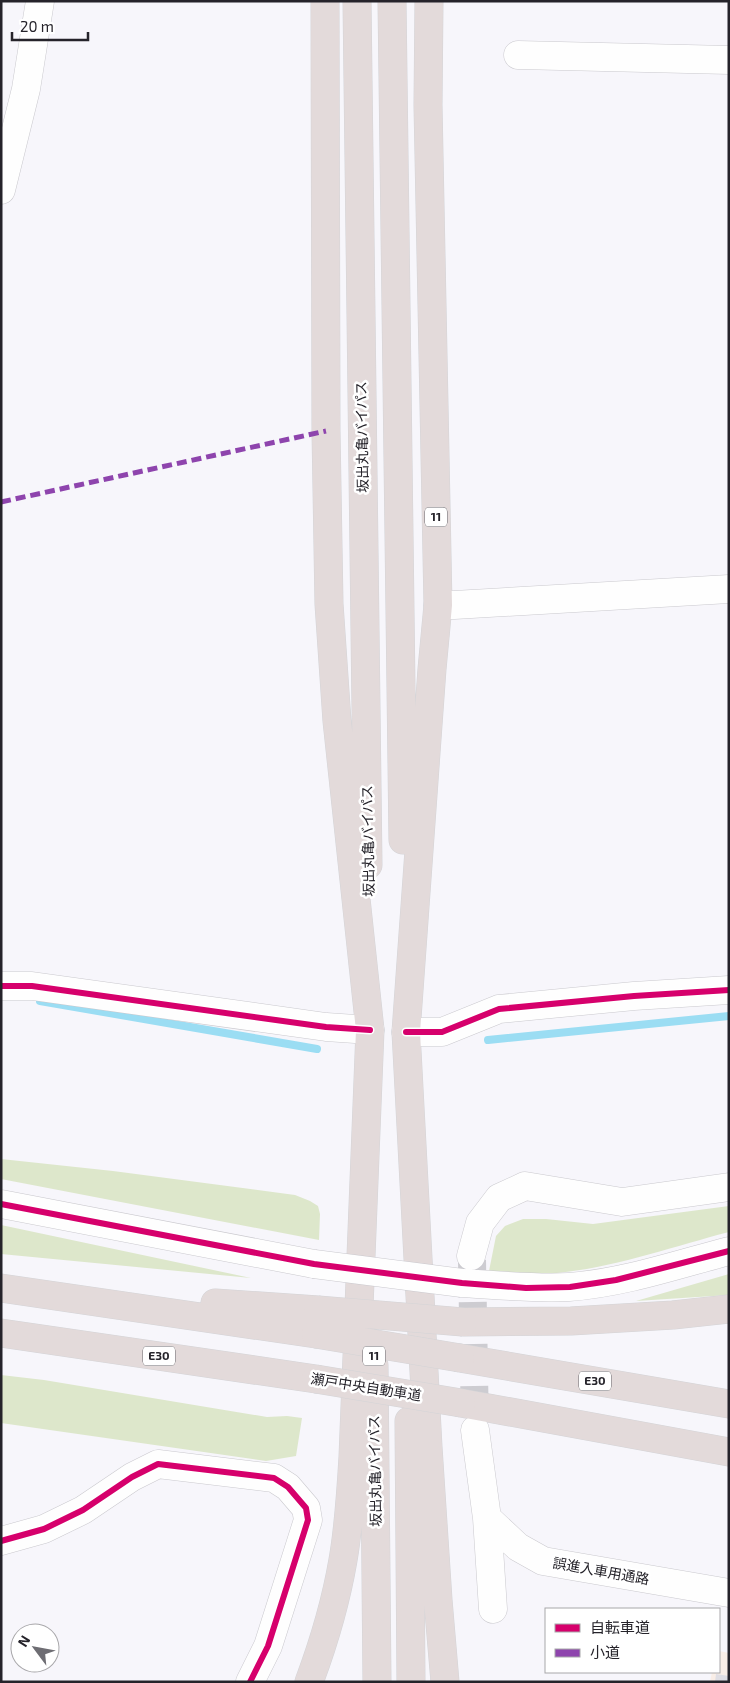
<svg xmlns="http://www.w3.org/2000/svg" width="730" height="1683" font-family="'Exo 2','Noto Sans JP',sans-serif">
  <style>
    .commercial { fill: #f9eee7 }
    .green { fill: #dde7cb }
    .lines { fill: none; stroke-linecap: round; stroke-linejoin: round }
    .stream { stroke: #9bddf3; stroke-width: 8 }
    .building { fill: #dfdee4 }
    .minor-tunnel { stroke: #cdccd1; stroke-width: 28; stroke-dasharray: 28 14; stroke-linecap: butt }
    .minor-casing { stroke: #cac9ce; stroke-width: 29 }
    .highway-casing { stroke: #d4d4d7; stroke-width: 29 }
    .minor { stroke: #fefefe; stroke-width: 28 }
    .highway { stroke: #e3dada; stroke-width: 28 }
    .minor-bridge-casing { stroke: #cac9ce; stroke-width: 29; stroke-linecap: butt }
    .highway-bridge-casing { stroke: #d4d4d7; stroke-width: 29; stroke-linecap: butt }
    .minor-bridge { stroke: #fefefe; stroke-width: 28 }
    .highway-bridge { stroke: #e3dada; stroke-width: 28 }
    .quiet { stroke: #8e44ad; stroke-width: 5; stroke-dasharray: 10 5; stroke-linecap: butt }
    .cycleway-casing { stroke: #fff; stroke-width: 9 }
    .cycleway { stroke: #d6006c; stroke-width: 6 }
    .labels { text-anchor: middle; stroke-width: 5; stroke-linejoin: round; paint-order: stroke }
    .shield { fill: #fff; stroke: #66656a; stroke-width: 1 }
    .shield-label { font-size: 12px; font-weight: bold; fill: #25232a }
    .street-label { font-size: 14px; fill: #25232a; stroke: #fff }
  </style>
  <rect width="100%" height="100%" fill="#f7f6fb"/>
  <path class="commercial" d="M719,1651L729,1653V1682H710L712,1672H719Z"/>
  <path class="green" d="M1,1159L113,1171L295,1195L310,1201L318,1206L320,1214L319,1240L1,1179Z
    M729,1206V1232C652,1252 569,1285 489,1271L496,1236L505,1226L523,1219H546L593,1224Z
    M1,1225L251,1278L1,1254Z
    M729,1274V1295L636,1301Z
    M1,1375L44,1380L267,1417L287,1416L302,1418L296,1456L266,1461L1,1423Z"/>
  <g class="lines">
    <path class="stream" d="M40,1001L317,1049
      M488,1040L729,1016"/>
  </g>
  <path class="building" d="M716,1674L729,1676V1682H715Z"/>
  <g class="lines">
    <path class="minor-tunnel" d="M472,1260L475,1429"/>
    <g class="minor-casing">
      <path id="minor" d="M518,55L729,60
        M1,190L26,89L40,1
        M438,605H454L729,589
        M1,986H32L326,1027L370,1030
        M406,1032H442L499,1009L634,996L729,990
        M1,1204L314,1264
        M471,1256L480,1223L499,1198L525,1186L622,1202L729,1187
        M462,1283C498,1285 533,1289 569,1287C623,1283 676,1265 729,1251
        M475,1430L487,1518L493,1609
        M487,1518L518,1547L543,1561L729,1593
        M1,1541L44,1529L83,1510L132,1477L158,1464L274,1478L288,1487L306,1508L308,1520L268,1646L250,1682"/>
    </g>
    <g class="highway-casing">
      <path id="highway" d="M357,1L368,865
        M392,1L403,840
        M429,1L428,105L438,605L432,669L406,1032L428,1447L438,1600L445,1682
        M1,1288L316,1334
        M215,1303L318,1310
        M463,1322L571,1321L673,1315L729,1309
        M1,1333L316,1379
        M460,1358L729,1404
        M374,1365L377,1682
        M461,1403L729,1452
        M409,1421L411,1682
        M309,1682C324,1642 336,1601 343,1560C349,1526 351,1491 353,1457L370,1030L337,721L329,604L326,431L325,1"/>
    </g>
    <use href="#minor" class="minor"/>
    <use href="#highway" class="highway"/>
    <g class="minor-bridge-casing">
      <path id="minor-bridge" d="M314,1264L462,1283"/>
    </g>
    <g class="highway-bridge-casing">
      <path id="highway-bridge" d="M318,1310L463,1322
        M316,1334L460,1358
        M316,1379L461,1403"/>
    </g>
    <use href="#minor-bridge" class="minor-bridge"/>
    <use href="#highway-bridge" class="highway-bridge"/>
    <path class="quiet" d="M1,502L326,431"/>
    <g class="cycleway-casing">
      <path id="cycleway" d="M1,986H32L326,1027L370,1030
        M406,1032H442L499,1009L634,996L729,990
        M1,1204L314,1264L462,1283L526,1288L570,1287L616,1280L729,1251
        M1,1541L44,1529L83,1510L132,1477L158,1464L274,1478L288,1487L306,1508L308,1520L268,1646L250,1682"/>
    </g>
    <use href="#cycleway" class="cycleway"/>
  </g>
  <g class="labels">
    <g class="shield">
      <rect x="425" y="507.5" width="22" height="19" rx="4"/>
      <rect x="143" y="1346.5" width="32" height="19" rx="4"/>
      <rect x="363" y="1346.5" width="22" height="19" rx="4"/>
      <rect x="579" y="1371.5" width="32" height="19" rx="4"/>
    </g>
    <g class="shield-label">
      <text x="436" y="521">11</text>
      <text x="159" y="1360">E30</text>
      <text x="374" y="1360">11</text>
      <text x="595" y="1385">E30</text>
    </g>
    <g class="street-label">
      <text transform="translate(362 437) rotate(-91)" y="5">坂出丸亀バイパス</text>
      <text transform="translate(368 841) rotate(-91)" y="5">坂出丸亀バイパス</text>
      <text transform="translate(366 1387) rotate(9)" y="5">瀬戸中央自動車道</text>
      <text transform="translate(375 1471) rotate(-91)" y="5">坂出丸亀バイパス</text>
      <text transform="translate(601 1571) rotate(10)" y="5">誤進入車用通路</text>
    </g>
  </g>
  <rect width="730" height="1683" fill="none" stroke="#25232a" stroke-width="5"/>
  <rect x="545" y="1608" width="175" height="65" fill="#ffffff" stroke="#a8a7aa"/>
  <rect x="555" y="1624" width="25" height="8" fill="#d6006c" stroke="#a8a7aa"/>
  <text x="590" y="1633" font-size="15" fill="#25232a">自転車道</text>
  <rect x="555" y="1649" width="25" height="8" fill="#8e44ad" stroke="#a8a7aa"/>
  <text x="590" y="1658" font-size="15" fill="#25232a">小道</text>
  <g transform="translate(35 1648) rotate(302)"><circle r="24" fill="#ffffff" stroke="#a8a7aa"/>
  <path d="M0-4L9 19L0 12L-9 19Z" fill="#6e6d73"/>
  <text y="-8" font-size="14" font-weight="bold" text-anchor="middle" fill="#25232a">N</text>
  </g>
  <path d="M12 32v8h76v-8" fill="none" stroke="#25232a" stroke-width="2.5"/>
  <text x="20" y="32" font-size="15" fill="#25232a" stroke="#ffffff" stroke-width="4" paint-order="stroke">20 m</text>
</svg>
